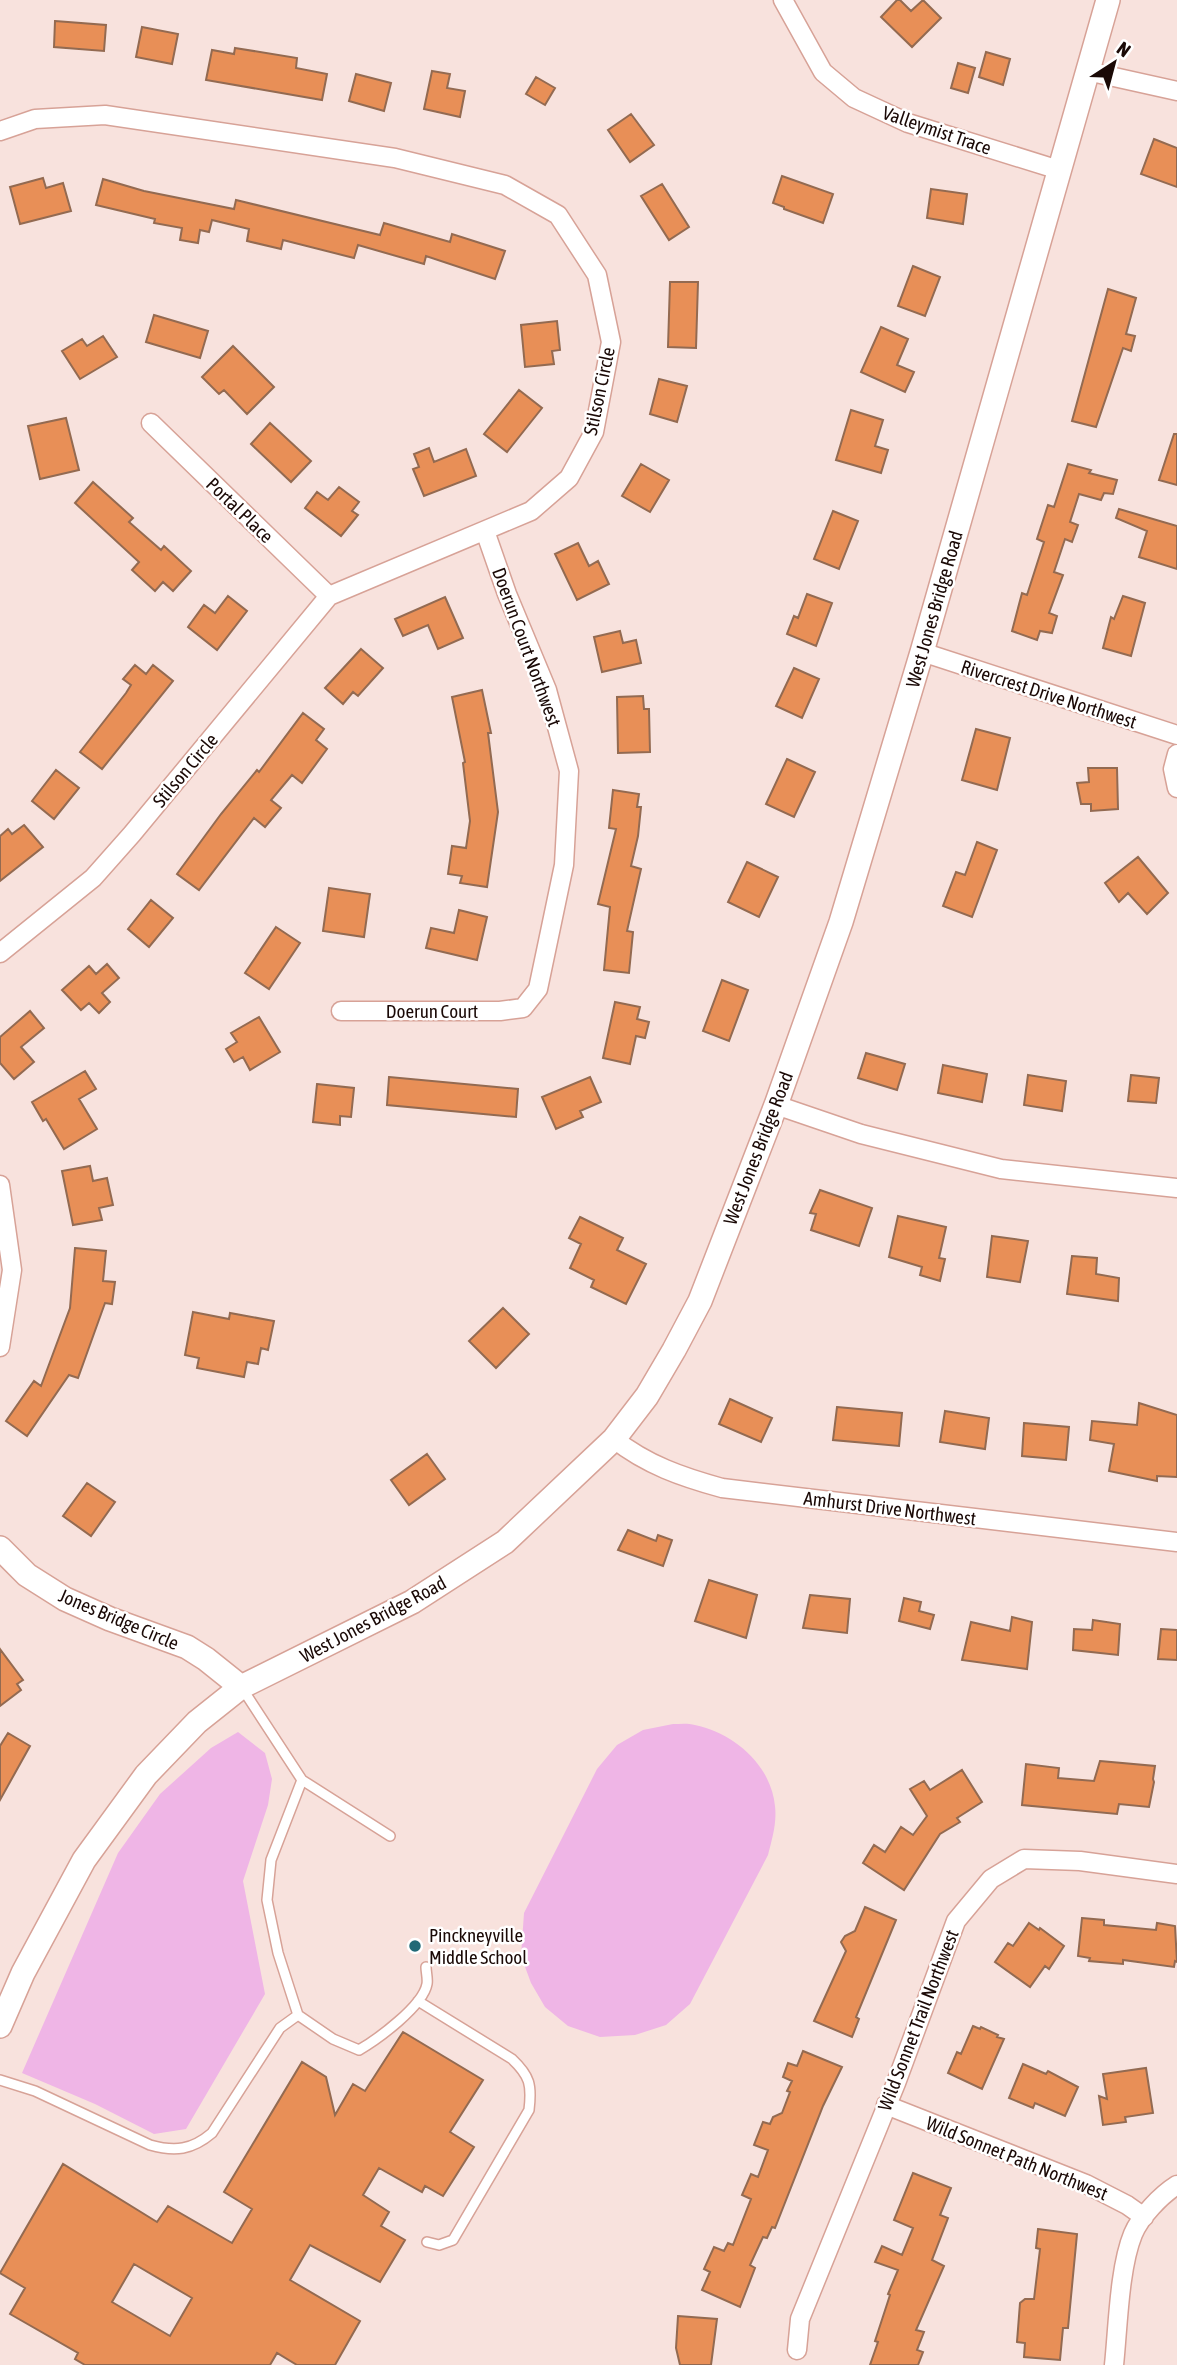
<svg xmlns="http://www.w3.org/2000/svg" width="1177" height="2365" font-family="'Asap Condensed',sans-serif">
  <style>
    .green { fill: #efb5e6 }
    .building { fill: #e88f57; stroke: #936a51; stroke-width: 2; fill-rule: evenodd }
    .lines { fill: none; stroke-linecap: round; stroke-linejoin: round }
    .service-casing { stroke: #d7a297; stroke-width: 12 }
    .minor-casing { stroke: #d7a297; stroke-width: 21 }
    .tertiary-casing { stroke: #d7a297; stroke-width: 26 }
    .service { stroke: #fff; stroke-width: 9 }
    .minor { stroke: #fff; stroke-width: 18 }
    .tertiary { stroke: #fff; stroke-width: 23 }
    .poi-dot { fill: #216976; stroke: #fff; stroke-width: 2.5 }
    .labels { text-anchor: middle; stroke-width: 5; stroke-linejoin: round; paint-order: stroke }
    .street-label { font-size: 19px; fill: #1a0906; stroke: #fff }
    .poi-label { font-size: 19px; fill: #1a0906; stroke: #fff; text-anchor: start }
  </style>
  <rect width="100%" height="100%" fill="#f8e2dd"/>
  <path class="green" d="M673,1724C680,1724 688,1723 695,1725C734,1733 771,1765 775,1806C777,1823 772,1839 768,1855L690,2004L666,2025L635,2035L600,2037L568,2026L545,2007L531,1983L521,1956L524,1913L597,1769L617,1745L643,1730Z
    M238,1732L265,1753L272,1779L268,1805L243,1881L265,1994L186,2129L154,2134L95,2104L22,2073L118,1853L160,1794L211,1748Z"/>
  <path class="building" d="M897,0H900L911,11L923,0L941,18L912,47L881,17Z
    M55,21L106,25L104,51L54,47Z
    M142,27L178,34L172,64L136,57Z
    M235,48L297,58L296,68L327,74L322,100L206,80L212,50L234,54Z
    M986,52L1010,59L1003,85L979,77Z
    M958,63L975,68L968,93L951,88Z
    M432,71L450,74L447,88L465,91L460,117L424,109Z
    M356,74L391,83L384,111L349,101Z
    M536,77L555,88L545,105L526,94Z
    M631,114L654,145L630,162L608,130Z
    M1154,139L1177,148V187L1141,174Z
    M782,176L833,194L823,223L784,209V207L773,203Z
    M43,178L46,188L63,183L71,211L20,224L10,187Z
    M103,179L144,191L234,209L236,200L380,235L384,223L450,242L452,234L505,251L495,279L426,256L424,264L358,245L354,258L283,240L281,249L247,241L249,229L212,220L209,232L200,230L198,243L180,240L182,228L154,223L155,219L96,205Z
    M662,184L689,227L669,240L641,196Z
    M931,189L967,194L963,224L927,218Z
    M913,266L940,277L925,316L898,306Z
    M670,282H698L696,348L668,347Z
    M1108,289L1136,298L1126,334L1135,336L1131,351L1123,348L1096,427L1072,421Z
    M154,315L208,331L200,358L146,342Z
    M557,321L560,350L552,351L554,364L525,367L521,325Z
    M881,327L908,339L897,365L914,372L905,392L861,372Z
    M103,336L117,357L80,379L62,351L82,339L87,346Z
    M233,346L274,387L247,414L224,390L219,394L202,377Z
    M659,379L687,386L677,422L650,414Z
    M519,390L542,408L507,452L484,434Z
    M851,410L883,420L875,446L888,450L881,473L836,460Z
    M66,418L79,470L40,479L28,426Z
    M270,423L311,461L291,482L251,444Z
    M1174,434H1177V485L1159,480Z
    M429,448L434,462L466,449L476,476L424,496L413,469L419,467L414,454Z
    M641,464L669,480L650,512L622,496Z
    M1068,464L1091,470L1089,473L1117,480L1113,494L1104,493L1101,500L1079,494L1070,522L1078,525L1072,542L1065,539L1054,572L1063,575L1049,613L1057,616L1052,633L1040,631L1037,640L1012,631L1022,593L1027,595L1044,542L1037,539L1048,505L1054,507Z
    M93,482L133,518L129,522L161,550L164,546L191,571L173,591L163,582L155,591L132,570L139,562L75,503Z
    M339,487L359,502L352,511L358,515L341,536L305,508L317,492L328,500Z
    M1119,509L1177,526V569L1139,557L1147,531L1116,518Z
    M833,511L858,521L839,569L814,559Z
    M578,543L589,566L598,561L609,584L577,600L555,554Z
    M807,594L832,603L816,646L787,634L794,616L798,618Z
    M228,596L247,611L217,650L188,627L204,605L215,613Z
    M1123,596L1145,603L1131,656L1103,648L1111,617L1114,619Z
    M445,597L463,638L438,649L428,625L403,636L395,619Z
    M620,631L623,643L636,640L641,663L602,672L594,637Z
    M361,649L383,668L358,696L353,692L343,704L325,688Z
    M135,665L146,674L153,665L173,681L102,769L80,752L126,693L131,685L123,679Z
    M794,668L819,679L802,718L776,706Z
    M482,690L491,733H488L498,812L487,887L460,883L462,876L448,874L452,846L466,848L470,821L463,763L465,762L452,697Z
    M643,696L644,709H649L650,752L618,753L617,697Z
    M303,713L324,729L316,740L327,749L302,783L292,775L271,800L281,808L265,827L254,818L199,890L177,874L221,814L257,770L259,772Z
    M976,729L1010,738L997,790L962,780Z
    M787,759L815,772L794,817L766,804Z
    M1088,768H1117L1118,809L1091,811V804H1081L1077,783L1089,782Z
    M56,770L79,788L54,819L32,801Z
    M613,790L639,794L637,807H641L638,836L631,866L641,869L627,931L633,932L629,973L604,970L610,907L598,904L616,829L609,828Z
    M24,825L43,847L0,881V836L8,829L12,834Z
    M977,842L997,850L972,917L943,906L956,872L965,875Z
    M1138,857L1168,893L1147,914L1128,893L1119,902L1105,883Z
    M747,862L778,877L759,917L728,902Z
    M329,888L370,894L364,937L323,931Z
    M151,900L173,918L149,947L128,929Z
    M459,910L487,917L477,960L426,948L431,928L454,933Z
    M276,927L300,943L269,989L245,973Z
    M107,964L119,978L102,993L110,1002L99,1013L89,1003L81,1010L62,990L89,966L96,974Z
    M722,980L748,990L729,1041L703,1031Z
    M615,1002L640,1007L637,1019L649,1022L645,1038L636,1036L630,1064L603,1058Z
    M30,1011L44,1028L21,1047L34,1062L14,1079L0,1063V1037Z
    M259,1017L280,1052L250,1070L243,1057L234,1062L226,1049L237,1042L231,1033Z
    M866,1053L905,1064L897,1090L858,1078Z
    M943,1065L987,1074L982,1102L938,1093Z
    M85,1071L96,1089L79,1099L97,1129L64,1149L46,1119L43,1121L32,1102Z
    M1028,1075L1066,1081L1062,1111L1024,1105Z
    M1131,1075L1159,1078L1156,1103L1128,1101Z
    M389,1077L518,1089L516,1117L387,1105Z
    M590,1077L601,1102L580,1111L583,1117L556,1129L542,1097Z
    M317,1084L354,1088L351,1117L340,1116V1125L313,1122Z
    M90,1166L93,1181L107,1178L113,1205L99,1208L102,1220L73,1225L62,1171Z
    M820,1190L872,1208L859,1246L811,1230L816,1214L810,1213Z
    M898,1216L946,1227L939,1258L945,1259L940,1281L920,1275L922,1267L889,1257Z
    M580,1217L623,1238L617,1250L646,1264L626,1304L591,1287L594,1280L570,1268L581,1244L569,1238Z
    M992,1236L1028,1241L1020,1282L987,1277Z
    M75,1248L106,1251L103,1281L115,1282L112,1304L105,1303L78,1378L69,1375L27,1436L6,1421L34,1381L41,1386L70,1308Z
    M1072,1256L1097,1258L1096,1274L1119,1278L1118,1301L1067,1294Z
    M503,1308L529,1334L496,1368L469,1341Z
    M193,1312L229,1319L230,1313L274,1321L268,1350L261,1348L258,1364L247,1362L244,1377L197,1368L199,1358L185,1355Z
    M730,1399L772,1418L761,1442L719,1424Z
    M1139,1403L1177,1415V1477L1157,1476V1481L1109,1471L1114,1444L1090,1440L1092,1421L1137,1425Z
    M837,1407L902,1413L899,1446L833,1440Z
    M945,1411L989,1418L985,1449L940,1442Z
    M1024,1423L1069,1427L1066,1460L1022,1456Z
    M427,1454L445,1479L409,1505L391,1480Z
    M87,1483L115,1502L91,1536L63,1516Z
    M628,1530L656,1541L658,1535L672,1540L663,1566L618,1550Z
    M709,1580L757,1595L746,1638L695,1621Z
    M810,1595L850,1599L847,1633L803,1628Z
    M904,1598L921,1602L919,1611L934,1615L930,1629L899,1621Z
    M1012,1617L1032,1622L1027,1669L962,1660L971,1622L1010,1631Z
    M1093,1620L1120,1624L1118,1655L1073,1650L1074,1629L1092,1630Z
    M1161,1629L1177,1630V1660L1158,1659Z
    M0,1649L23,1680L17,1684L21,1690L0,1706Z
    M8,1733L30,1746L0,1800V1746Z
    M1100,1761L1155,1766L1153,1779L1154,1782L1149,1807L1119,1804L1117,1814L1022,1805L1026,1764L1059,1768L1058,1778L1094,1781Z
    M962,1770L982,1802L957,1818L960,1822L940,1834L904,1890L863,1863L874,1845L885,1852L901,1827L913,1835L927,1816L910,1789L924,1781L930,1790Z
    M865,1907L896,1920L856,2017L859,2019L852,2037L814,2021L846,1951L841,1942L845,1936L855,1931Z
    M1082,1918L1104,1920V1925L1156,1930L1157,1923L1175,1926L1177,1962L1175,1961L1174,1967L1123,1960V1964L1089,1961L1090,1958L1078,1956Z
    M1029,1923L1039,1930L1040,1928L1064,1946L1049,1969L1045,1966L1030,1987L995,1962L1008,1943L1013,1946Z
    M973,2026L980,2029L981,2027L998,2035L997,2037L1004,2039L982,2089L948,2073L957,2052L961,2054Z
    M403,2032L483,2080L450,2132L474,2147L443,2196L425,2186L422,2192L379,2168L363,2195L389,2212L381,2226L405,2240L380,2282L310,2245L290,2280L360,2321L335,2365H297L277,2353L270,2365H85L75,2359L78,2353L10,2314L25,2288L0,2273L63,2164L157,2222L168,2206L232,2243L252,2209L224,2192L302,2062L326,2077L335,2115L353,2084L365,2091ZM134,2264L192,2298L170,2336L112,2302Z
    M803,2051L842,2067L823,2106L775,2228L772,2227L767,2238L763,2237L750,2265L755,2268L740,2307L702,2290L710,2272L704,2269L714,2247L724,2251L728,2243L733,2245L751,2199L742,2195L751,2174L758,2177L768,2150L754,2145L763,2122L770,2124L773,2117L782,2113L790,2092L787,2091L792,2081L783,2077L788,2063L797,2066Z
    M1023,2064L1046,2074L1048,2071L1078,2087L1065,2116L1035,2103L1033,2108L1009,2098Z
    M1146,2068L1153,2113L1125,2117L1126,2122L1103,2125L1099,2096L1107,2099L1103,2074Z
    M913,2173L951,2188L940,2215L948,2218L932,2260L944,2266L916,2330L924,2332L917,2350L923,2352L918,2365H870L878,2342L875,2341L890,2295L888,2294L898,2270L875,2262L882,2246L902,2255L913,2228L894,2220Z
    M1038,2229L1077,2234L1068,2328H1063L1060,2360L1024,2357L1025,2343L1017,2342L1020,2303L1025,2299H1034L1040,2249L1036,2248Z
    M678,2316L717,2319L711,2365H680L676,2348Z"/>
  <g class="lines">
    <g class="service-casing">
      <path id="service" d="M242,1688L302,1780L390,1836
        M302,1780L271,1860L267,1900L278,1953L298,2015L333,2039L359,2050C378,2039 423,2006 427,1984C428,1979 426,1972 426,1967
        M418,2001L512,2059C530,2076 532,2085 529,2110L453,2240L439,2245L427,2242
        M0,2080L35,2091L150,2145C175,2152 192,2150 212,2133L280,2028L298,2015"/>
    </g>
    <g class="minor-casing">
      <path id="minor" d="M783,0L823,72L854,98L908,123L1059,170
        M1087,71L1177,91
        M0,131L35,119L105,115L395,158L505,185L558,215L597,275L611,342L594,432L569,478L531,511L329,596L132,834L93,878L0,953
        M151,423L329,596
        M922,652L1177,735
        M1177,754L1173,769L1177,788
        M341,1011H500L523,1008L538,989L564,865L569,771L547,690L507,594L485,531
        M776,1105L861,1134L1001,1169L1177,1188
        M0,1185L12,1270L0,1347
        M614,1439C647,1465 682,1477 722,1488L1177,1542
        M886,2105L1086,2184L1127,2205L1144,2217
        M797,2350L800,2319L896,2083L956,1921L991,1879L1024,1859L1080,1861L1177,1874
        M1114,2365C1118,2328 1119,2268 1133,2234C1140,2217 1161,2195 1177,2185"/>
    </g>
    <g class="tertiary-casing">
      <path id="tertiary" d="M0,1548L27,1575L65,1599L110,1619L187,1647L206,1659L241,1687
        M0,2026L23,1973L84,1860L146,1775L197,1722L241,1687L412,1602L505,1542L614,1439L647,1396L674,1350L700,1301L776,1105L841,922L922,652L1108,0"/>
    </g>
    <use href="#service" class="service"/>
    <use href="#minor" class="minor"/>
    <use href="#tertiary" class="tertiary"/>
  </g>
  <circle class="poi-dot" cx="415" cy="1946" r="7"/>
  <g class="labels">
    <g class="street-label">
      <text transform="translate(937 130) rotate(19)" y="7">Valleymist Trace</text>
      <text transform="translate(599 391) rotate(-78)" y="7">Stilson Circle</text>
      <text transform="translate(240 510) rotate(44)" y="7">Portal Place</text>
      <text transform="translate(934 609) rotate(-74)" y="7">West Jones Bridge Road</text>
      <text transform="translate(527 647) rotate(70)" y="7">Doerun Court Northwest</text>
      <text transform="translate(1049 694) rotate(18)" y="7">Rivercrest Drive Northwest</text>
      <text transform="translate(185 770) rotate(-50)" y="7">Stilson Circle</text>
      <text x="432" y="1018">Doerun Court</text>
      <text transform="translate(758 1148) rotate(-69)" y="7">West Jones Bridge Road</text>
      <text transform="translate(890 1508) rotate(7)" y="7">Amhurst Drive Northwest</text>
      <text transform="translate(119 1619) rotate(23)" y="7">Jones Bridge Circle</text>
      <text transform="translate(373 1619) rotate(-28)" y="7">West Jones Bridge Road</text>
      <text transform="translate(918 2020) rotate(-69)" y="7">Wild Sonnet Trail Northwest</text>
      <text transform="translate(1017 2158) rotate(22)" y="7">Wild Sonnet Path Northwest</text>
    </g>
    <g class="poi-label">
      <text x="429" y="1942">Pinckneyville<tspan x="429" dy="22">Middle School</tspan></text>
    </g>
  </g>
  <g transform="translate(1114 63) rotate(36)" stroke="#ffffff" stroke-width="5" paint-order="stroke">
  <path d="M0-5L12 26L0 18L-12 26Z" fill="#1a0906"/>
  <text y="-10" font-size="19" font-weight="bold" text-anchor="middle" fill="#1a0906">N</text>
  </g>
</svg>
